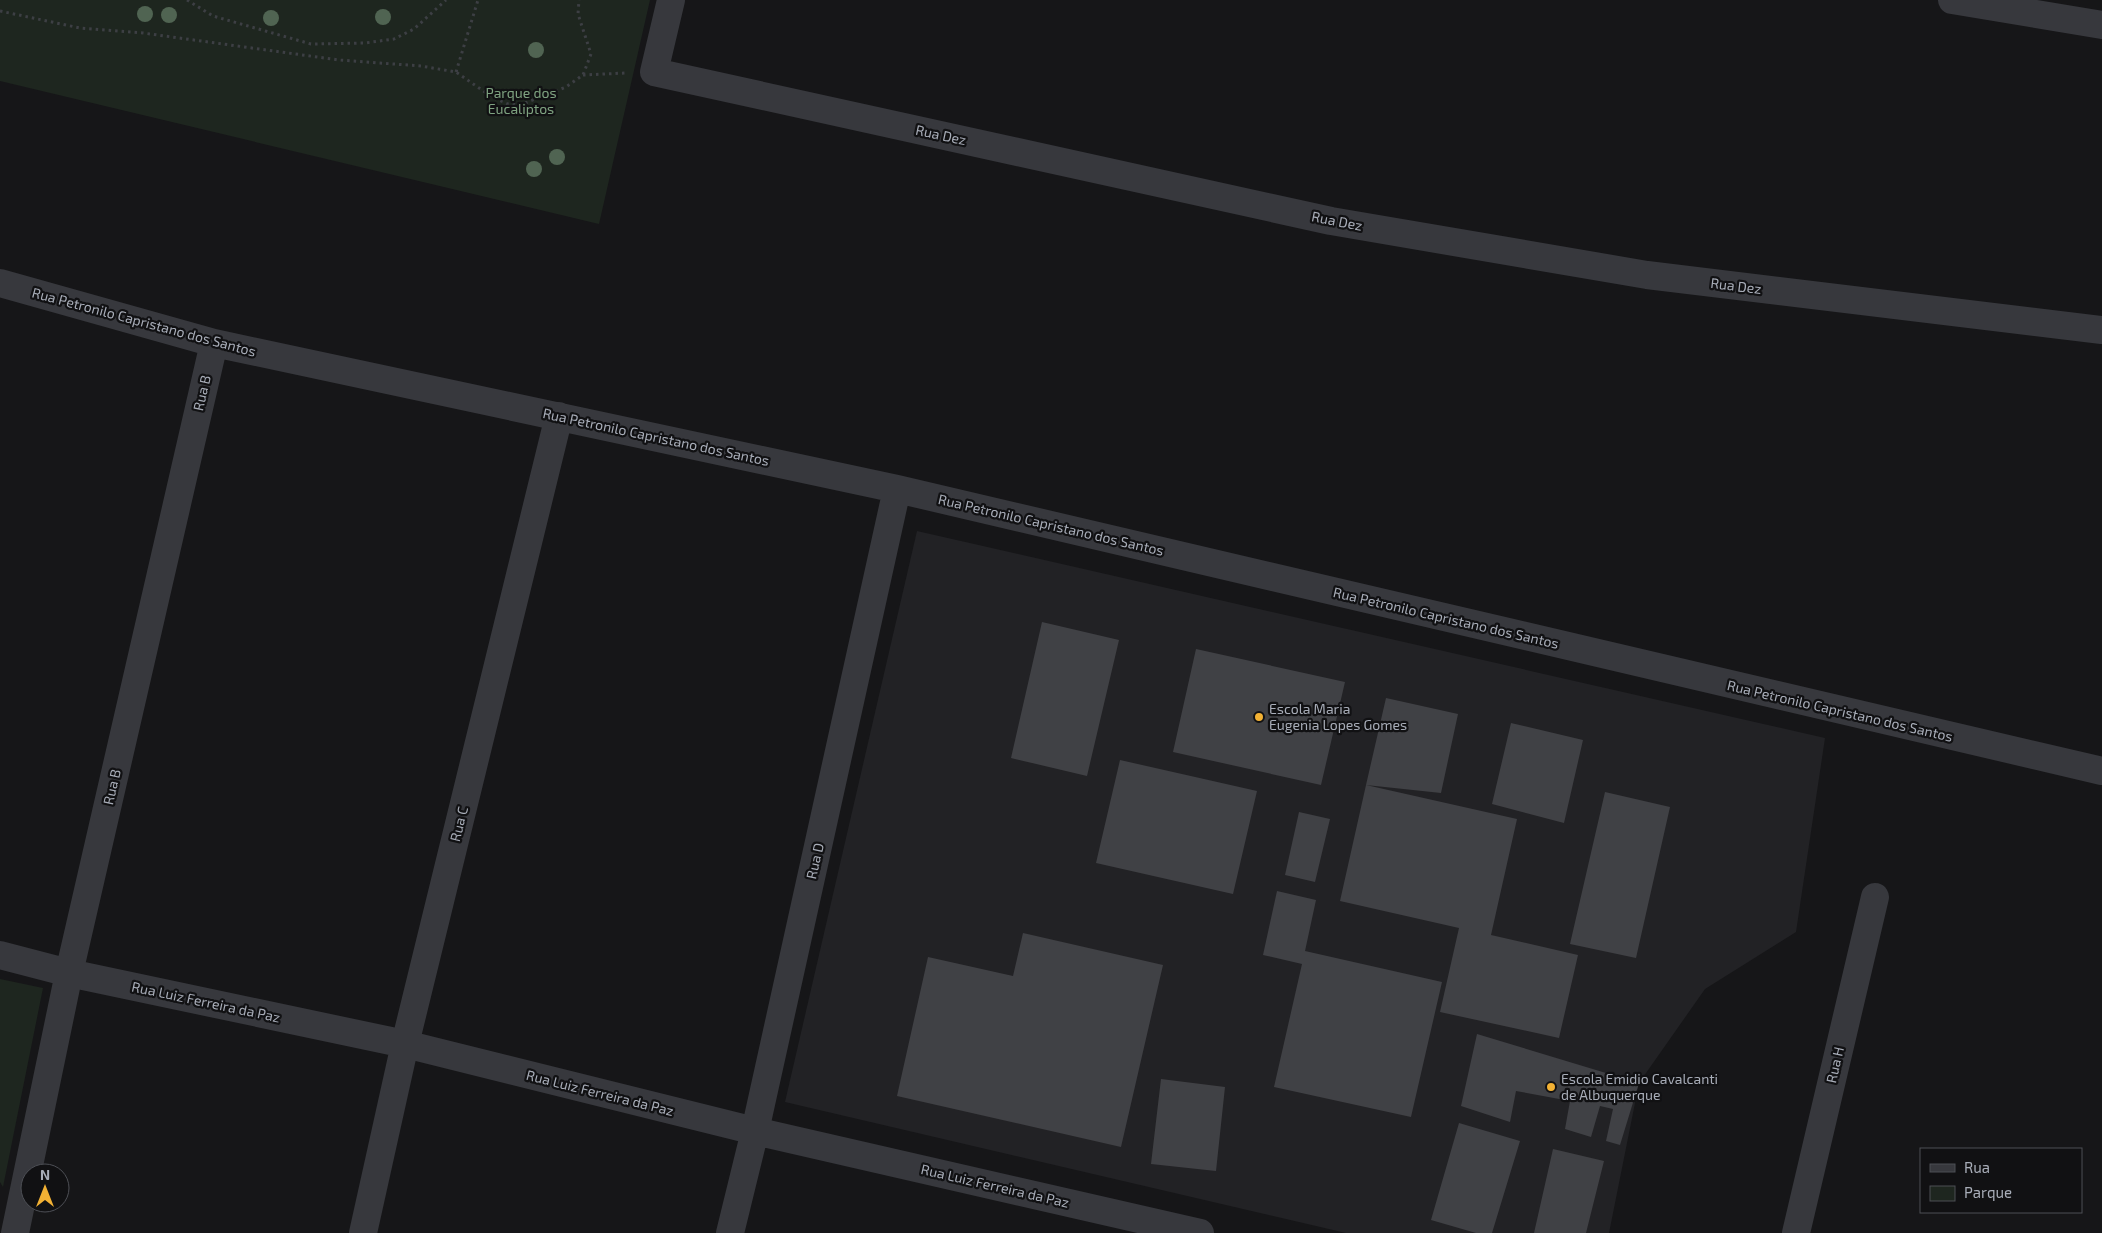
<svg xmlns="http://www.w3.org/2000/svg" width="2102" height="1233" font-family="'Exo 2',sans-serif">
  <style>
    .built { fill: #222225 }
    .green { fill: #1e261f }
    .building { fill: #404145 }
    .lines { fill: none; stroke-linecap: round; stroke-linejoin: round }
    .path { stroke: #3d3f44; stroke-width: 3; stroke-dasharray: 2.5 4; stroke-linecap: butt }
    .minor { stroke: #37383d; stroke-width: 28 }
    .tree { fill: #506452 }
    .poi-dot { fill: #f2b134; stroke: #111113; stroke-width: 2 }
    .labels { text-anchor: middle; stroke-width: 4.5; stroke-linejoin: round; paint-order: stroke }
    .park-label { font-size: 14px; fill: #7fa381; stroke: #111113 }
    .street-label { font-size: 14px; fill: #a8adb8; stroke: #111113 }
    .poi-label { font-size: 14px; fill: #a8adb8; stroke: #111113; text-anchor: start }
  </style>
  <rect width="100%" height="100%" fill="#161618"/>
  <path class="built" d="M917,531L1825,738L1796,932L1705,989L1639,1083L1609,1233H1346L785,1102Z"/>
  <path class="green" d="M0,0H650L599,224L0,81Z
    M0,979L43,988L3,1187L0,1182Z"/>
  <path class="building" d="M1042,622L1119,640L1087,776L1011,758Z
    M1196,649L1345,682L1321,785L1173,752Z
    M1386,698L1458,714L1441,793L1366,785L1517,819L1491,935L1578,955L1559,1038L1440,1012L1459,928L1340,901L1366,785Z
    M1511,723L1583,740L1564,823L1492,804Z
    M1120,760L1257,791L1233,894L1096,863Z
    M1605,792L1670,807L1636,958L1570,944Z
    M1299,812L1330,819L1315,882L1285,875Z
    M1277,891L1316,900L1305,951L1442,982L1411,1117L1274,1087L1302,964L1263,955Z
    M1023,933L1163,965L1121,1147L897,1096L928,957L1013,976Z
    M1477,1034L1639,1083L1620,1145L1606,1141L1613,1109L1600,1106L1591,1137L1565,1129L1570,1101L1516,1091L1510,1122L1461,1106Z
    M1161,1079L1225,1087L1216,1171L1151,1164Z
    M1459,1123L1520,1141L1492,1233H1476L1431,1220Z
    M1553,1149L1604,1161L1586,1233H1534Z"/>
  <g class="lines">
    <path class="path" d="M187,0L213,16L311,44L365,43L394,39L414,29L446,0
      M0,11L80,28L143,33L339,60L421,66L456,72L492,97L508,104L520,105L566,87L583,75L591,54L578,14L579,0
      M456,72L478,0
      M583,75L625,73"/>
    <path class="minor" d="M671,0L654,72L1331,221L1647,275L2102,330
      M1952,0L2102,25
      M0,283L214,343L897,489L2102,771
      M0,955L69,973L405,1044L755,1131L1200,1233
      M15,1233L69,973L214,343
      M363,1233L405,1044L559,416
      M730,1233L755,1131L897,489
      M1796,1233L1875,897"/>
  </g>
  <g class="tree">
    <circle cx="145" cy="14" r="8"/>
    <circle cx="169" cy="15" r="8"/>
    <circle cx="383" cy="17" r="8"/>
    <circle cx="271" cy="18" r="8"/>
    <circle cx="536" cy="50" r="8"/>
    <circle cx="557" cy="157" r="8"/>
    <circle cx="534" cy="169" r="8"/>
  </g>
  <g class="poi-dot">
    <circle cx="1259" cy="717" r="5"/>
    <circle cx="1551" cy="1087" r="5"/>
  </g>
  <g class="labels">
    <g class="park-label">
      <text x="521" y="98">Parque dos<tspan x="521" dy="16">Eucaliptos</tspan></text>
    </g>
    <g class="street-label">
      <text transform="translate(941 135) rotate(12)" y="5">Rua Dez</text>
      <text transform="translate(1337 221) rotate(11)" y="5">Rua Dez</text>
      <text transform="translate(1736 286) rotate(7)" y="5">Rua Dez</text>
      <text transform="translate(144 322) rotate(15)" y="5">Rua Petronilo Capristano dos Santos</text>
      <text transform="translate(202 393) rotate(-77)" y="5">Rua B</text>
      <text transform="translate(656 437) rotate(12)" y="5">Rua Petronilo Capristano dos Santos</text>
      <text transform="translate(1051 525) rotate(13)" y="5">Rua Petronilo Capristano dos Santos</text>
      <text transform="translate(1446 618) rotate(13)" y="5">Rua Petronilo Capristano dos Santos</text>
      <text transform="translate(1840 711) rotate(13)" y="5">Rua Petronilo Capristano dos Santos</text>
      <text transform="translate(112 787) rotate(-77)" y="5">Rua B</text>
      <text transform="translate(459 824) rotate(-76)" y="5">Rua C</text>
      <text transform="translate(815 861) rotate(-77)" y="5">Rua D</text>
      <text transform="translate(206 1002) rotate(12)" y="5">Rua Luiz Ferreira da Paz</text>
      <text transform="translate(1835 1065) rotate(-77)" y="5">Rua H</text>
      <text transform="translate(600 1093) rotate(14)" y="5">Rua Luiz Ferreira da Paz</text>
      <text transform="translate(995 1186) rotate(13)" y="5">Rua Luiz Ferreira da Paz</text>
    </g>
    <g class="poi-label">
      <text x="1269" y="714">Escola Maria<tspan x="1269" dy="16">Eugenia Lopes Gomes</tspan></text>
      <text x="1561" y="1084">Escola Emidio Cavalcanti<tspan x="1561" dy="16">de Albuquerque</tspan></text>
    </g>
  </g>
  <rect x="1920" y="1148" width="162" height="65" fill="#111113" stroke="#4d4f55"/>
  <rect x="1930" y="1164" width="25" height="8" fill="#37383d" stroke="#4d4f55"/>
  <text x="1964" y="1173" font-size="15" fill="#a8adb8">Rua</text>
  <rect x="1930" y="1186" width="25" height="15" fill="#1e261f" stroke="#4d4f55"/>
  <text x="1964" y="1198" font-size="15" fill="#a8adb8">Parque</text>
  <g transform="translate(45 1188)"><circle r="24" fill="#111113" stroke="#4d4f55"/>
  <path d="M0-4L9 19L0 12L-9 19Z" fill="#f2b134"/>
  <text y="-8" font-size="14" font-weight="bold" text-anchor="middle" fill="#a8adb8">N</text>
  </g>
</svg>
